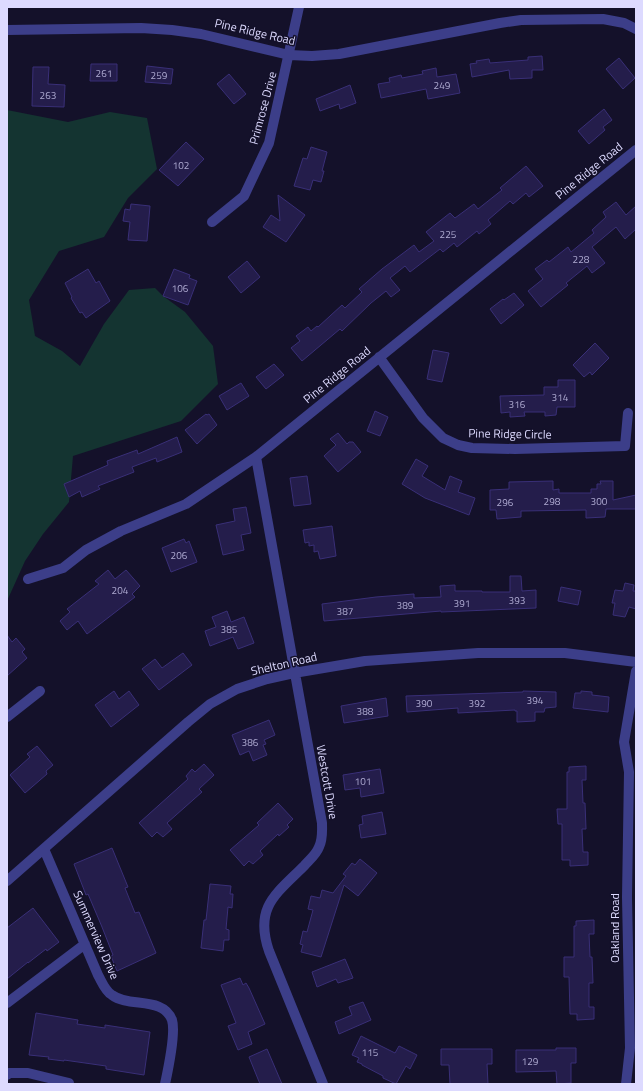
<svg xmlns="http://www.w3.org/2000/svg" width="643" height="1091" font-family="'Titillium Web',sans-serif">
  <style>
    .green { fill: #143431 }
    .building { fill: #241d4b; stroke: #392f77 }
    .lines { fill: none; stroke-linecap: round; stroke-linejoin: round }
    .minor { stroke: #3c3e89; stroke-width: 10 }
    .labels { text-anchor: middle; stroke-width: 3; stroke-linejoin: round; paint-order: stroke }
    .number-label { font-size: 10px; fill: #afabd2 }
    .street-label { font-size: 12px; fill: #dddaff; stroke: #14112a }
  </style>
  <rect width="100%" height="100%" fill="#14112a"/>
  <path class="green" d="M7,110L68,122L110,112L147,118L157,169L128,198L104,237L59,251L29,300L35,336L62,351L80,366L104,324L129,290L155,288L163,296L185,312L213,346L218,384L181,421L73,456L69,502L43,534L25,561L7,601Z"/>
  <path class="building" d="M542,56L543,70H532V78L510,79L509,70L472,77L470,64L477,63L476,61L489,59L490,63L528,60V57Z
    M619,58L635,78L623,89L606,69Z
    M91,64H117V81H90Z
    M147,66L173,69L171,84L145,82Z
    M33,67H49L48,84L65,85L64,107L32,106Z
    M436,68L437,77L456,74L460,93L428,99L426,89L381,98L378,84L390,82L389,78L401,75L402,78L423,74L422,71Z
    M229,74L246,94L234,104L217,84Z
    M350,85L356,103L340,109L339,104L320,111L316,99Z
    M604,109L612,120L603,127L605,130L589,144L578,131Z
    M186,142L204,159L178,186L159,170Z
    M311,147L327,152L322,171H324L321,182L313,180L310,190L294,186L303,158L307,159Z
    M526,166L543,186L529,197L526,193L513,204L510,201L488,220L491,224L479,234L477,231L457,247L454,243L443,252L440,249L410,272L405,266L390,278L400,290L391,297L386,291L371,303L342,331L340,329L302,361L291,348L300,341L296,336L308,327L311,331L317,326L318,327L342,305L345,308L362,292L359,289L382,269L414,245L419,252L434,241L426,232L450,213L455,218L474,204L478,209L502,190L500,188Z
    M278,195L305,215L286,242L263,227L271,215L280,221Z
    M616,202L626,215L636,206V229L625,239L616,227L592,247L605,263L592,273L587,266L566,283L568,285L541,307L528,291L543,279L535,269L547,260L549,262L568,247L571,252L594,233L592,230L606,217L603,212Z
    M131,204L150,206L147,241L128,240L130,222L123,221L125,209L130,210Z
    M247,261L260,277L241,293L228,277Z
    M88,269L96,283L99,281L110,301L86,318L82,312L80,313L71,298L72,297L65,283Z
    M174,269L190,275L189,278L197,281L188,305L163,296Z
    M514,293L524,305L501,324L490,309L503,299L504,300Z
    M595,343L609,358L592,375L590,372L584,377L573,365Z
    M433,350L449,353L442,382L427,379Z
    M274,364L284,375L266,389L256,377Z
    M558,380H575V407H557L556,415L545,416V412H524L525,416L510,417V412L501,413L500,396L544,395V387H558Z
    M241,383L249,396L227,410L219,396Z
    M375,411L388,417L380,436L367,431Z
    M206,414L207,415L209,414L217,425L197,444L185,430Z
    M338,433L347,444L349,442H353L361,452L338,472L324,456L336,445L330,439Z
    M177,437L182,452L157,462L156,458L132,467L134,472L98,486L100,489L82,497L80,491L69,497L64,484L108,465L107,461L137,450L138,454Z
    M416,459L428,466L422,476L445,490L450,476L462,481L458,492L475,498L469,515L425,498L402,484Z
    M307,476L311,504L294,506L290,478Z
    M553,481V490L559,489V493H591V489H597V484H601L600,481H613V500L636,495V509H606L605,517L586,518V510L521,511V517L497,519L496,510H490V490L509,489V482Z
    M246,507L251,533L241,535L244,550L223,555L216,525L235,521L233,509Z
    M332,526L336,556L320,559L318,551L314,552V545L309,546V542L305,543L303,530Z
    M184,539L186,543L189,541L197,562L171,572L162,548Z
    M108,570L115,579L126,570L140,586L132,594L135,597L87,634L78,621L67,630L60,621L70,612L67,609L99,584L95,581Z
    M510,576H521L522,591L536,590V608L441,612V611L324,621L322,604L376,597L414,594V598L441,597L440,586L455,585V591H482V592H510Z
    M625,583L634,585L633,591H636V609L629,607L625,617L613,615L615,603H612L615,590L623,591Z
    M561,587L581,591L578,605L558,601Z
    M227,611L231,622L244,617L254,643L238,649L233,637L210,646L205,631L216,627L212,617Z
    M7,635L12,642L16,638L25,649L22,652L27,658L7,676Z
    M183,653L192,665L159,690L142,669L155,659L162,668Z
    M114,691L119,699L129,691L139,705L111,727L95,705Z
    M523,691L556,692V707L545,708L544,712H535V721L517,722V711H515V710L458,713V708L407,712L406,696L523,692Z
    M581,691L592,692V695L609,697L608,712L573,708L575,693H581Z
    M386,698L388,716L344,723L341,706Z
    M269,720L275,735L264,740L266,744L263,745L267,755L253,761L249,751L240,755L232,735Z
    M37,746L53,765L46,771L47,774L25,793L10,775L30,757L27,754Z
    M204,764L214,775L199,789L202,792L167,823L172,829L163,837L157,832L152,837L139,823L188,779L186,776L192,769L195,772Z
    M586,766V780H582L583,803H585L586,829H582L583,852H588V865L570,866V860H562V824H558L557,809H567V772H569V767Z
    M380,769L384,793L361,797L360,788L345,790L343,775Z
    M278,803L293,819L287,825L289,827L279,836L278,834L260,851L263,855L253,864L249,861L244,866L230,850L259,825L257,823Z
    M382,812L386,834L361,838L359,825L363,824L362,816Z
    M112,848L128,887L125,888L135,913L139,912L156,953L117,971L111,956L113,955L102,927L88,894L86,895L74,864Z
    M360,859L377,873L358,896L344,885L321,957L301,952L303,945L300,944L303,931L307,932L313,910L308,909L311,896L320,898L322,890L333,893L346,876L343,874L352,863L355,865Z
    M210,884L231,886L230,894H233L232,908L228,907L226,929L229,930V940H224L223,951L201,948L204,920H206Z
    M33,908L59,942L47,951L46,949L28,963V962L7,979V928Z
    M594,920V934H589L590,957H592L593,983H589V1007H594V1019L577,1020V1014H570L569,977H564V957H574V926H576V921Z
    M345,959L353,978L338,983L336,979L317,987L312,972Z
    M240,978L243,985L246,983L249,988L265,1024L248,1032L252,1044L238,1050L228,1026L236,1023L221,985Z
    M363,1002L371,1020L339,1034L335,1022L352,1015L349,1007Z
    M36,1013L78,1020L77,1024L105,1028V1025L150,1032L144,1075L106,1069V1066L64,1060V1061L48,1059L49,1057L29,1055Z
    M361,1036L395,1053L399,1046L417,1055L410,1069L406,1066L396,1084L383,1078V1076L362,1065V1064L357,1062L359,1058L352,1055Z
    M556,1048H576V1063H571V1083L557,1084L556,1071L516,1072V1050H556Z
    M267,1049L282,1084H260L249,1057Z
    M441,1049H492V1064H487L488,1084H450L449,1065H441Z"/>
  <g class="lines">
    <path class="minor" d="M7,30L141,28L172,30L201,34L289,55L312,56L339,54L500,23L521,20L603,19L624,23L636,29
      M212,222L244,196L269,143L299,7
      M379,357L423,418L443,438L458,445L472,448L515,449L625,446L628,413
      M256,457L322,823C322,831 323,839 319,847C316,855 309,860 304,866C276,894 254,907 269,951L323,1084
      M28,579L63,568L86,550L121,531L186,504L256,457L636,150
      M7,717L40,691
      M44,849L98,975C102,982 105,991 112,995C129,1008 163,996 172,1020C176,1033 168,1070 165,1084
      M7,881L188,722L210,704L237,689L267,679L294,673L365,661L478,653H565L636,662
      M7,1003L85,944
      M7,1075L9,1073H28L69,1083L65,1084
      M626,1084L630,1048L627,897L629,772L624,742L636,671"/>
  </g>
  <g class="labels">
    <g class="number-label">
      <text x="104" y="77">261</text>
      <text x="159" y="79">259</text>
      <text x="442" y="89">249</text>
      <text x="48" y="99">263</text>
      <text x="181" y="169">102</text>
      <text x="448" y="238">225</text>
      <text x="581" y="263">228</text>
      <text x="180" y="292">106</text>
      <text x="560" y="401">314</text>
      <text x="517" y="408">316</text>
      <text x="552" y="505">298</text>
      <text x="599" y="505">300</text>
      <text x="505" y="506">296</text>
      <text x="179" y="559">206</text>
      <text x="120" y="594">204</text>
      <text x="517" y="604">393</text>
      <text x="462" y="607">391</text>
      <text x="405" y="609">389</text>
      <text x="345" y="615">387</text>
      <text x="229" y="633">385</text>
      <text x="535" y="704">394</text>
      <text x="424" y="707">390</text>
      <text x="477" y="707">392</text>
      <text x="365" y="715">388</text>
      <text x="250" y="746">386</text>
      <text x="363" y="785">101</text>
      <text x="370" y="1056">115</text>
      <text x="530" y="1065">129</text>
    </g>
    <g class="street-label">
      <text transform="translate(255 32) rotate(13)" y="4">Pine Ridge Road</text>
      <text transform="translate(263 108) rotate(-75)" y="4">Primrose Drive</text>
      <text transform="translate(589 171) rotate(-39)" y="4">Pine Ridge Road</text>
      <text transform="translate(337 375) rotate(-39)" y="4">Pine Ridge Road</text>
      <text transform="translate(510 434) rotate(1)" y="4">Pine Ridge Circle</text>
      <text transform="translate(284 664) rotate(-13)" y="4">Shelton Road</text>
      <text transform="translate(327 782) rotate(80)" y="4">Westcott Drive</text>
      <text transform="translate(615 928) rotate(-90)" y="4">Oakland Road</text>
      <text transform="translate(96 935) rotate(66)" y="4">Summerview Drive</text>
    </g>
  </g>
  <rect width="643" height="1091" fill="none" stroke="#dddaff" stroke-width="16"/>
</svg>
